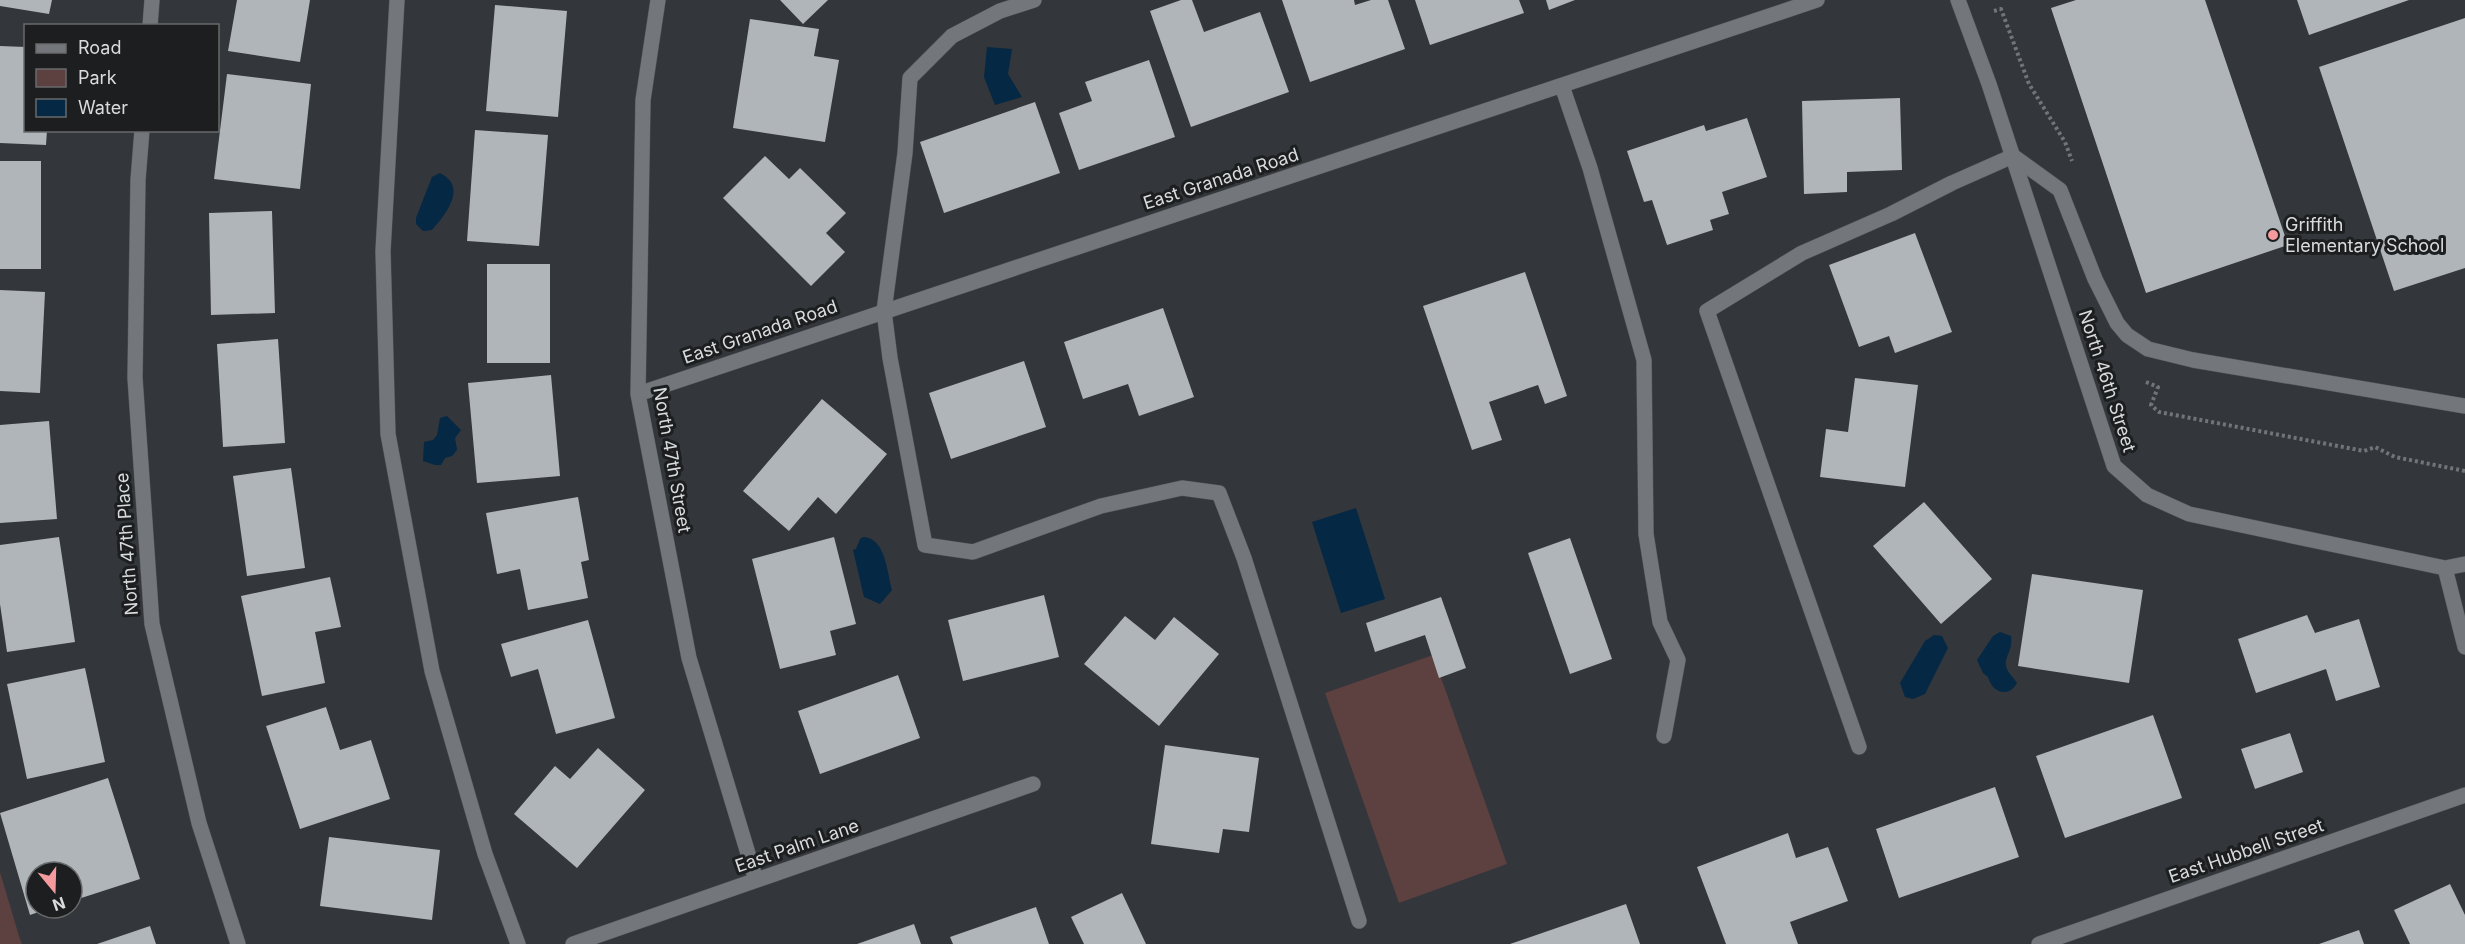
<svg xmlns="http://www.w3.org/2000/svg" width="2465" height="944" font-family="Inter,sans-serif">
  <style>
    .green { fill: #5d4040 }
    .water { fill: #052844 }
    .building { fill: #b0b5b9 }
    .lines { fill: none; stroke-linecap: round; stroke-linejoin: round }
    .lane-casing { stroke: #505356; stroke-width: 16 }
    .street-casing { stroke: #505356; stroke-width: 16 }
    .secondary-casing { stroke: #505356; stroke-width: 16 }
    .path { stroke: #727578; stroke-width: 4; stroke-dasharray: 3 3; stroke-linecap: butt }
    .lane { stroke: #73777b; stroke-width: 15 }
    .street { stroke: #73777b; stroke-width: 15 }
    .secondary { stroke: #73777b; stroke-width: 15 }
    .poi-dot { fill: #f59b9d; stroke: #1c1e1f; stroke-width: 2 }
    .labels { text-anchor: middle; stroke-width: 6; stroke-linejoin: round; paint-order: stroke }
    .street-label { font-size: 18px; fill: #d9dcde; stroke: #1c1e1f }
    .poi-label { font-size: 18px; fill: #d9dcde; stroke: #1c1e1f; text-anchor: start }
  </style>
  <rect width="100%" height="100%" fill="#33363a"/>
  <path class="green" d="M1433,655L1507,864L1399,903L1325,693Z
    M0,872L19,936L22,944H0Z"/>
  <path class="water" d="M987,47L1012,49L1008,74L1022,97L995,105L984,77Z
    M440,173C468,187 446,214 432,230L423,231L416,224V218L432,177Z
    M447,416L461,430L455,438L457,450L452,456L445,458L441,465H435L423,461L424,442L433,440L437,435L440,418Z
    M1356,508L1385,599L1341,613L1312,522Z
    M863,537C886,538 887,573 892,590L880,604L864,597L853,550L856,549L860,539Z
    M2000,632L2011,636C2013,651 2004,657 2006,666C2007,672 2014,678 2017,683C2008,699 1992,692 1988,677L1983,673L1977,660L1993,636Z
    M1934,635L1942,636L1948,648L1925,694L1913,699L1905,697L1900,683L1925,641Z"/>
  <path class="building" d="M0,0H52L49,14L0,6Z
    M237,0H310L300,62L228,51Z
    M780,0H828L803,24Z
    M1181,0H1192L1204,32L1260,12L1289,92L1191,127L1150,11Z
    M1282,0H1354L1355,5L1371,0H1388L1405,49L1310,82Z
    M1415,0H1519L1524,13L1430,45Z
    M1546,0H1575L1549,10Z
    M2076,0H2205L2288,245L2146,293L2051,8Z
    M2297,0H2409L2309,35Z
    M495,5L567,11L558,117L486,111Z
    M2465,18V268L2394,291L2319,67Z
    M750,19L819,29L814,56L839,60L825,142L733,128Z
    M0,46L26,47V130H47L46,145L0,143Z
    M1149,60L1175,137L1079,170L1059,113L1092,101L1085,82Z
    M227,74L311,84L300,189L214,179Z
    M1900,98L1902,170L1847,172V192L1804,194L1802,101Z
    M1035,102L1060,173L944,213L920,142Z
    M1747,118L1767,177L1722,192L1729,214L1710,220L1713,230L1667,245L1652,200L1644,202L1627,151L1704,125L1706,131Z
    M475,130L548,135L539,246L467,241Z
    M765,156L789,179L800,168L846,213L826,233L845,252L811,286L723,198Z
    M0,161H41V269H0Z
    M272,211L275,313L211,315L209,213Z
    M1915,233L1952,332L1895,353L1889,336L1859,347L1829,265Z
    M487,264H550V363H487Z
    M1525,272L1567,396L1545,404L1538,385L1489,402L1502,440L1472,450L1423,306Z
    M0,290L45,292L40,393L0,391Z
    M1163,308L1194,397L1139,416L1128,384L1083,399L1064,342Z
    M278,339L285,443L223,447L217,344Z
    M1024,361L1046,427L951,459L929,393Z
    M551,375L560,476L477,483L468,383Z
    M1855,378L1918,385L1905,487L1820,477L1826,429L1848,432Z
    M822,399L887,454L836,514L818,497L789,531L743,491Z
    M49,421L57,519L0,523V425Z
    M291,468L305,568L247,576L233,476Z
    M578,497L589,560L581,562L588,598L528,610L520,569L497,574L486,513Z
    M1924,502L1992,579L1941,624L1873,546Z
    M59,537L75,642L7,652L0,604V545Z
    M834,537L856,624L830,631L836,655L780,669L752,559Z
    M1570,538L1612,659L1570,674L1528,553Z
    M2032,574L2143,590L2129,683L2018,666Z
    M330,577L341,627L315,632L325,683L262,696L241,596Z
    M1044,595L1059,657L963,681L948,620Z
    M1441,597L1466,668L1439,678L1425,635L1375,652L1366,623Z
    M2307,615L2315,633L2359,619L2380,687L2336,701L2326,669L2256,693L2238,639Z
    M1125,616L1155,640L1174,617L1219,654L1159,726L1084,664Z
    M588,620L615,718L556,734L538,669L511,677L501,644Z
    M85,668L105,762L27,779L7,684Z
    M898,675L920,738L820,774L798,711Z
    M326,707L340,750L371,740L390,799L300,829L266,726Z
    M2153,715L2182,798L2065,838L2036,756Z
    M2290,733L2303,772L2255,789L2241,749Z
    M1165,745L1259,758L1249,832L1223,829L1219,853L1151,844Z
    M598,748L645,790L577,868L514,814L555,766L570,779Z
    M108,778L140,879L72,901V872H36V908H50L30,915L0,813Z
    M1995,787L2019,857L1899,898L1876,829Z
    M1788,833L1796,858L1828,847L1848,901L1790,922L1798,944H1726L1697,867Z
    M329,837L440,850L432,920L320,906Z
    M2450,884L2465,915V944H2410L2394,910Z
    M1122,893L1146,944H1084L1071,917Z
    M1626,904L1640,944H1510Z
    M1036,907L1049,944H953L950,937Z
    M914,924L921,944H857Z
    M150,926L156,944H97Z
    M2359,930L2364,944H2319Z"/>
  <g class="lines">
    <g class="lane-casing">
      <path id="lane" d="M397,0L383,251L388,434L432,671L485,854L518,944
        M1034,0L1000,11L952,36L910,78L905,153L884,311L890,358L925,545L973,552L1101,506L1182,488L1219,493L1244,558L1359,921
        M1562,86L1590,168L1644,360L1646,534L1660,622L1678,660L1664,736
        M1859,747L1707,311L1802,253L1891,214L1952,183L2013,156L2060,190L2095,279L2117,323L2127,335L2148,349L2193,360L2465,406"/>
    </g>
    <g class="street-casing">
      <path id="street" d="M658,0L643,100L638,394L689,658L756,880
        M150,26L152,0
        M142,130L138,180L135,378L152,624L199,823L238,944
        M638,394L1817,0
        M573,944L1033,784
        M2039,944L2465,795"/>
    </g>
    <g class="secondary-casing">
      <path id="secondary" d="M1958,0L1989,84L2114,466L2147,495L2189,514L2445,568L2465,564
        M2445,568L2465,647"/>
    </g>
    <path class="path" d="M1994,11L2001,9L2029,84L2065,142L2072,161
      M2146,382L2158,387L2151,405L2159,412L2364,451L2375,447L2395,457L2465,471"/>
    <use href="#lane" class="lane"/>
    <use href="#street" class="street"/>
    <use href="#secondary" class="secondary"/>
  </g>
  <circle class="poi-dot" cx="2273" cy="235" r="6"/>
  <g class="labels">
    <g class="street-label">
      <text transform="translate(1221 179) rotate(-18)" y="6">East Granada Road</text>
      <text transform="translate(760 332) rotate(-19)" y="6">East Granada Road</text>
      <text transform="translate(2107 381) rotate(72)" y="6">North 46th Street</text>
      <text transform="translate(672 460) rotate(80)" y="6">North 47th Street</text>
      <text transform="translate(127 544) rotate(-94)" y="6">North 47th Place</text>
      <text transform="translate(797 846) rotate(-19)" y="6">East Palm Lane</text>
      <text transform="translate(2246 851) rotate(-19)" y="6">East Hubbell Street</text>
    </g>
    <g class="poi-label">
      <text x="2285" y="231">Griffith<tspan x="2285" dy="21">Elementary School</tspan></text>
    </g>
  </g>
  <rect x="24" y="24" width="195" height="108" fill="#1c1e1f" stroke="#686a6b" stroke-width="1.5"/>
  <rect x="36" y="44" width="30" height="9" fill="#73777b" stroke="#686a6b" stroke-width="1.5"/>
  <text x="78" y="54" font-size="18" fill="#d9dcde">Road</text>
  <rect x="36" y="69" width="30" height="18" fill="#5d4040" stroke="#686a6b" stroke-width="1.5"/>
  <text x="78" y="84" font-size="18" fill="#d9dcde">Park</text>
  <rect x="36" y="99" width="30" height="18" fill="#052844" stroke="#686a6b" stroke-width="1.5"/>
  <text x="78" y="114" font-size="18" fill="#d9dcde">Water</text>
  <g transform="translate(54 890) rotate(161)"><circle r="28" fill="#1c1e1f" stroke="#686a6b" stroke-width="1.5"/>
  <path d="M0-4.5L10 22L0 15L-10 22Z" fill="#f59b9d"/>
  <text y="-9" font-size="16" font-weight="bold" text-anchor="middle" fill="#d9dcde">N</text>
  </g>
</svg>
